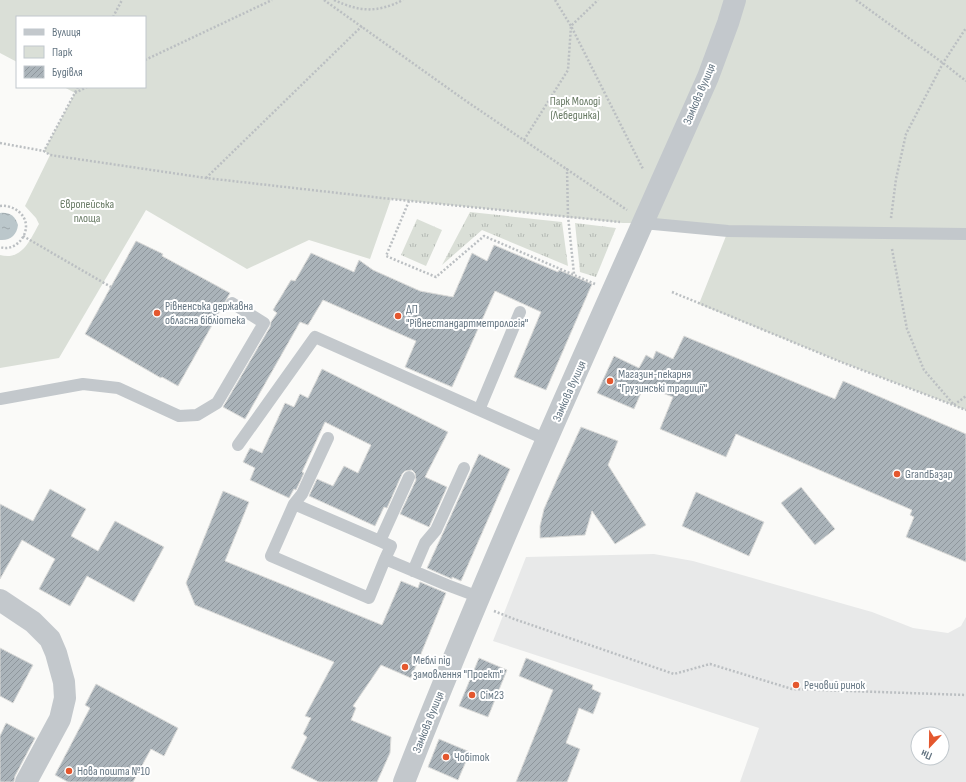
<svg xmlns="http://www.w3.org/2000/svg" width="966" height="782" font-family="'Sofia Sans Condensed',sans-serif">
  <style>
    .built { fill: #e8e9e9; fill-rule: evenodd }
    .grass { fill: url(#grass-tufts) }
    .green { fill: #dadfd7 }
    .water { fill: url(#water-ripples) }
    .building { fill: url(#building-hatch); stroke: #dcdcda }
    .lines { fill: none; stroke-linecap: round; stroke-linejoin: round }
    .path { stroke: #bbbfc2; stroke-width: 2.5; stroke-dasharray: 2 2; stroke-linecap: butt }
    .service { stroke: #c3c8cc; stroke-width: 12 }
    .minor { stroke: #c3c8cc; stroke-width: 22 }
    .poi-dot { fill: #e4572e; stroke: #fff; stroke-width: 1.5 }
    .labels { text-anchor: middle; stroke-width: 4; stroke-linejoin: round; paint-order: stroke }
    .street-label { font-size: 12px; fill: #657683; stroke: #fff }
    .park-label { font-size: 12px; fill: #687a64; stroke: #fff }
    .poi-label { font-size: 12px; fill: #657683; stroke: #fff; text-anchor: start }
  </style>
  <defs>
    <pattern id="grass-tufts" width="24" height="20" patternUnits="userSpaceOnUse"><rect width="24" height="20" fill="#dadfd7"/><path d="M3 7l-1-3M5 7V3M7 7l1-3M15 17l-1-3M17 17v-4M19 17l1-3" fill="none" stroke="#b4b9b4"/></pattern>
    <pattern id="water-ripples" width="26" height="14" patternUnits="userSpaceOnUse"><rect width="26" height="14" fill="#bbc7cb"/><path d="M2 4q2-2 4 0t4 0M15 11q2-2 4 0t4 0" fill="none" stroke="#9ca6aa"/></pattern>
    <pattern id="building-hatch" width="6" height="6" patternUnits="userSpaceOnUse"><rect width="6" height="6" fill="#aab3b9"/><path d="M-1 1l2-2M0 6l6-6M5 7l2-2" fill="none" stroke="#8e969c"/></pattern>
  </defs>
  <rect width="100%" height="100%" fill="#fafaf8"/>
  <path class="built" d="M654,554L693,561L872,612L913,628L948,633L961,626L966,617V782H740L759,728L493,641L526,557ZM918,734H942V758H918Z"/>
  <path class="grass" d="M470,212L562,222L568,266L482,230L442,265Z
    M417,219L442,230L426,266L401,255Z
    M575,223L616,228L596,277L580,272Z"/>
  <path class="green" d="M0,0H966V410L841,362L699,304L728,231L643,223H623L391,199L370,259L309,240L247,269L146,210L59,358L0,368V255C22,261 30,240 39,224L36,218L25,206L50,155L44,151L75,93L64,87H145V17H17V62L0,53Z"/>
  <path class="water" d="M0,213C10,212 15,216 18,225C17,235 10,241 0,240Z"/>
  <path class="building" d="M136,241L163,254L162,256L230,293L178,386L162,377L161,378L85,334Z
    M494,245L558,272L559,270L592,284L546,390L514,377L541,312L495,291L452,387L405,367L416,341L323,300L308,325L300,322L245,419L223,407L270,327L271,322L277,313L273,310L291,280L295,281L311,253L354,272L359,260L373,270L420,291L453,297L472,253L487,261Z
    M684,336L835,399L843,381L966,434V562L906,537L914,517L910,515L912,510L736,434L726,457L660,429L673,397L644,386L634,409L597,393L614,356L639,368L646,355L653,359L656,351L673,359Z
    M322,369L448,432L425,477L447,487L429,527L400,514L416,480L415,473L412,470L405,471L402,474L387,508L384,507L375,526L309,496L317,479L333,486L344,466L358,473L371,445L325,422L302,472L304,473L296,490L294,489L289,498L250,480L255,468L243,462L250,448L262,453L285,403L294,407L300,394L308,398Z
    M581,427L618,441L608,465L646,525L615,544L592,511L585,535L540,538V526L544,509L558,477Z
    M479,454L510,469L461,581L452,577V579L427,568Z
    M801,487L835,529L815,545L781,503Z
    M50,489L86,509L71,536L98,551L115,521L164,547L134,602L87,576L70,606L39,589L55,559L22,540L0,579V504L33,521Z
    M223,491L249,502L225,561L382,625L401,581L418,588L420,582L446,593L411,678L381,665L353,706L356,708L351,720L391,737L390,753L377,782H319L291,768L307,737L303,734L311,718L305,716L334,662L195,605L186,583Z
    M696,492L764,522L749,556L682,526Z
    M0,648L33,665L13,703L0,696Z
    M479,658L507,670L488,717L459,706Z
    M526,658L593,685L592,689L601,693L593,714L579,708L566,743L580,749L567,782H516L553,690L519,676Z
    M96,684L178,728L164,756L151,749L133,782H68L55,775L90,708L85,705Z
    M6,723L35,738L15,776L14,782H0V736Z
    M439,739L470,752L458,780L428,767Z"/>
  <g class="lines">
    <path class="path" d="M324,0L466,101L627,210
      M334,0C360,12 377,13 403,0
      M555,0L571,26L643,169
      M856,0L943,63L966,81
      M113,17L122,0
      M145,60L272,0
      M78,87L44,151L50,155L206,178L391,199L620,222
      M75,93L87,87
      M524,140L568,70L571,26L598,0
      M0,143L44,151
      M567,168L568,216L574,274
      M206,178L362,26
      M409,201L386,256L436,277L484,236L595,284
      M0,206C5,205 11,207 15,209C39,223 19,254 0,247
      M891,218L896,179L906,134L943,63L966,28
      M23,236L111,287
      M892,249L907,329L924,370L954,405L966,396
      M672,292L841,362L966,410
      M494,611L514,619L674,674L710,664L792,689L966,695"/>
    <path class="service" d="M643,223L728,231L966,234
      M0,399L83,384L118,388L179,416L197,415L217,403L264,323L232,303
      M479,410L520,312
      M238,445L315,337L547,440
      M409,477L380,541L294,504L271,556L369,598L385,559L447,585L479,597
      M294,504L302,494L328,438
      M380,541L391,546L385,559
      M413,571L425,543L436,530L464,468"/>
    <path class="minor" d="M0,600L33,622L50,639L56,653L64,682L65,698L60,719L26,782
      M404,782C497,544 604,311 708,77L728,23L735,0"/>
  </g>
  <g class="poi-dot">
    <circle cx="157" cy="313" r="4"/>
    <circle cx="398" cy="316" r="4"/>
    <circle cx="610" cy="381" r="4"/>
    <circle cx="897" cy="474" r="4"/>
    <circle cx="405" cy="667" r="4"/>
    <circle cx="796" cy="685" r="4"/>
    <circle cx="472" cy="695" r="4"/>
    <circle cx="446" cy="757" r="4"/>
    <circle cx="69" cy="771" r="4"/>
  </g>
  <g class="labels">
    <g class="street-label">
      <text transform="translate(699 94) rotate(-67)" y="4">Замкова вулиця</text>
      <text transform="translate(569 391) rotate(-66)" y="4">Замкова вулиця</text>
      <text transform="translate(428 722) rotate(-68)" y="4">Замкова вулиця</text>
    </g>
    <g class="park-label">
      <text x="575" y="105">Парк Молоді<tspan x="575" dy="14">(Лебединка)</tspan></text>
      <text x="87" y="208">Європейська<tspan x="87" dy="14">площа</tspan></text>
    </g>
    <g class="poi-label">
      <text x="165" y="310">Рівненська державна<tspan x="165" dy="14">обласна бібліотека</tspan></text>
      <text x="406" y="313">ДП<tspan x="406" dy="14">"Рівнестандартметрологія"</tspan></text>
      <text x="618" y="378">Магазин-пекарня<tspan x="618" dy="14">"Грузинські традиції"</tspan></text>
      <text x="905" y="478">GrandБазар</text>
      <text x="413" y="664">Меблі під<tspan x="413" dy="14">замовлення "Проект"</tspan></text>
      <text x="804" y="689">Речовий ринок</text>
      <text x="480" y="699">Сім23</text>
      <text x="454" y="761">Чобіток</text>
      <text x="77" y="775">Нова пошта №10</text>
    </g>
  </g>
  <rect x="16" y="16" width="130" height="72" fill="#ffffff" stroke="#c1c8cd"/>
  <rect x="24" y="29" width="20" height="6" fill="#c3c8cc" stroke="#c1c8cd"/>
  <text x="52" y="36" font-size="12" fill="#657683">Вулиця</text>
  <rect x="24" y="46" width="20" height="12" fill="#dadfd7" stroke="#c1c8cd"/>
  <text x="52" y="56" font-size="12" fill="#657683">Парк</text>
  <rect x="24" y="66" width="20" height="12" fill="url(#building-hatch)" stroke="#c1c8cd"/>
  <text x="52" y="76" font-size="12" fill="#657683">Будівля</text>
  <g transform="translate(930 746) rotate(202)"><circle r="19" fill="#ffffff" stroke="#c1c8cd"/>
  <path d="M0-3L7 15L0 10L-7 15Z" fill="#e4572e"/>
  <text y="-6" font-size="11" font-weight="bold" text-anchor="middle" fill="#657683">Пн</text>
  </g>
</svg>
